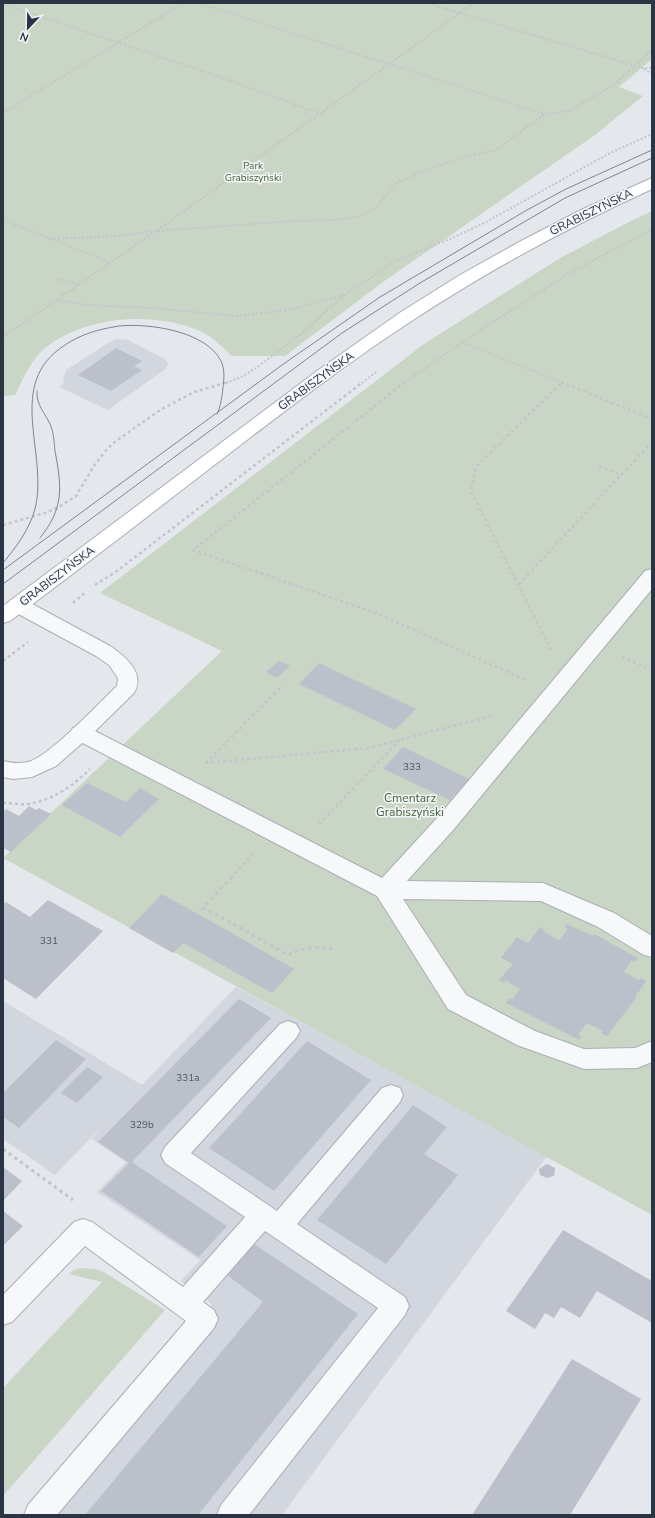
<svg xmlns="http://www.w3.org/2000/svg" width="655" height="1518" font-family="'Nunito Sans',sans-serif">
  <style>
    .built { fill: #d2d6de }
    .green { fill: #c9d6c5 }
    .building { fill: #bbc0ca }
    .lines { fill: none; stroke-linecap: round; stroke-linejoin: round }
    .lane-casing { stroke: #a9aeb7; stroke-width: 2 }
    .street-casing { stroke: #a9aeb7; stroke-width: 2 }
    .secondary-casing { stroke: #a9aeb7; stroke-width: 2 }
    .path-far2 { stroke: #c2c5cb; stroke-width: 2; stroke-dasharray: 2 2; stroke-linecap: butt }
    .path-far1 { stroke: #c2c5cb; stroke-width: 2.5; stroke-dasharray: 3 3; stroke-linecap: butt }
    .path { stroke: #c2c5cb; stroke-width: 3; stroke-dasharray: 3.5 3.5; stroke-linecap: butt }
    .lane { fill: #f7f8fa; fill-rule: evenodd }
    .street { fill: #f7f8fa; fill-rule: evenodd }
    .secondary { fill: #fff; fill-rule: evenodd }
    .tram { stroke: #7d8696; stroke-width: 1 }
    .labels { text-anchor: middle; stroke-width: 3; stroke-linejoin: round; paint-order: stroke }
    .far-park-label { font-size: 10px; fill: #3f6138; stroke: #f4f6f9 }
    .number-label { font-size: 10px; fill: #4f5766 }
    .street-label { font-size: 12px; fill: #2b3445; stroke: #f4f6f9 }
    .park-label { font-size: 12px; fill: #3f6138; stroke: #f4f6f9 }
  </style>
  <rect width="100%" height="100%" fill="#e4e7ec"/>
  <path class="built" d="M117,339L128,340L165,359L168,363L167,368L108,410L59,387L64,383L63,381L66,370L110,342Z
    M236,987L547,1156L282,1515H30L212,1304L181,1281L200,1260L97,1192L126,1162L91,1139L110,1118L55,1175L3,1139V1001L142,1085Z"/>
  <path class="green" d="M3,3H652V59L619,87L643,96L595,135L383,282L285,356H232C223,348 214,338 204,333C158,310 84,315 44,349C31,360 23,379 15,395L3,396Z
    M652,211V1215L3,858L222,651L100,593L424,344L560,258L631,221Z
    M81,1268L95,1269L102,1271L165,1310L3,1496V1388L102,1282L69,1274L74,1270Z"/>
  <path class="building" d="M116,348L142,361L134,366L142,370L111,391L78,375Z
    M279,661L290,666L277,678L266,672Z
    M319,663L416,709L395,730L299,684Z
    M403,747L469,779L450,800L383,769Z
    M87,783L126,802L140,788L159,799L120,837L62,805Z
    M29,806L36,810L39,808L51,814L11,852L3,848V812L6,809L19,816Z
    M162,894L230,932L294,969L272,993L183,943L173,953L129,928Z
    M48,900L103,931L36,999L3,978V905L6,902L30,917Z
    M567,924L593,936L594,934L638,958L635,962L632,960L624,972L639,980L641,978L646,981L635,997L636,998L607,1036L601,1033L603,1031L587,1023L578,1035L581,1036L579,1040L506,1003L509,998L512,1000L520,989L505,980L504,983L499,980L513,964L501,958L517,937L528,943L540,927L545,930L544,932L559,940L568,929L564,927Z
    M239,999L271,1018L132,1162L227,1226L199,1257L101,1191L129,1163L98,1142Z
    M56,1040L86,1059L19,1128L3,1117V1093Z
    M307,1041L371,1080L274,1191L209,1148Z
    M87,1067L103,1077L77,1103L61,1093Z
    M413,1105L447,1127L424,1154L458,1175L386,1264L317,1220Z
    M547,1164L555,1168L554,1176L547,1178L540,1175L539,1169Z
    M3,1167L22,1181L3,1201Z
    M3,1211L23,1226L3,1246Z
    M563,1230L652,1281V1323L597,1291L580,1318L561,1307L554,1318L545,1313L535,1329L506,1311Z
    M254,1244L358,1314L198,1515H85L263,1302L227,1275Z
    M572,1359L641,1399L570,1515H472Z"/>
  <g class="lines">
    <g class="lane-casing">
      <path id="lane" d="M18,599L25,600L110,646C125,656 146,673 134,693L88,738L56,766L32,777L13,779L3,777V761C11,763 19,764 28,762C49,757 99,703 117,686L118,678L109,665L96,656L11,610L8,605L11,600Z
        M288,1021L296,1024L300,1031L296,1038L191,1153L277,1211L382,1088L391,1085L400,1088L403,1095L400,1102L297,1224L405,1297L409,1306L405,1315L249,1515H217L221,1505L378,1308L265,1231L203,1302L214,1310L218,1319L214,1328L57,1515H24L28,1505L186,1321L85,1246L12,1322L3,1325V1295L74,1222L83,1219L92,1222L183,1287L245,1217L165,1163L161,1155L165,1147L280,1024Z"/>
    </g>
    <g class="street-casing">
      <path id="street" d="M652,569V589L454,829L407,881L543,883L614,913L652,936V957L644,955L598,927L541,901L403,899L466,995L535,1031L584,1049L635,1048L652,1041V1062L637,1068L584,1069L517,1045L448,1009L377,896L73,738L70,733L73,728L81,725L89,728L382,878L438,817L645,571Z"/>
    </g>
    <g class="secondary-casing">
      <path id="secondary" d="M652,178V189C569,227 489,270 413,320C350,361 290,407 230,453C157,509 84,566 10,621L3,623V606L317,371L401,312L460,275L521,241L583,209Z"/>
    </g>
    <path class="path-far2" d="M198,3L545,114L568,111L615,84L652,50
      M427,3L642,68H652
      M648,3L652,4
      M3,4L223,78L318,113
      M644,69L652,74
      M3,113L183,3
      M3,220L109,262
      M50,239L115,236L156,231L294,221L335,220L360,216L377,207L396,183L431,168L461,158L496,150L545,114
      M57,279L78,284
      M57,300L88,305L151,308L236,316L289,310L344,295
      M3,337L156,231L474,3
      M462,342L563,383
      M226,383L241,377L256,368L301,334L346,294L395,261L452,238L486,222L610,153L652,134
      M362,383L376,372
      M404,383L462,342L571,272L652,230"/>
    <path class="path-far1" d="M405,382L193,550L376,613L526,680
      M561,382L652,419
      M599,466L622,475
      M3,525L45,513L59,507L76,496L94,466L107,449L116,441L160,410L194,392L229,382
      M519,584L652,442
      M95,585L117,571L363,382
      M73,603L86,592
      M551,650L471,491L476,467L561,383
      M622,657L652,670
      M3,661L28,642
      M205,763L368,748L495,715
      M206,763L283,685
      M3,803C11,803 20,805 28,804C53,800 73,786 90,769
      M319,824L400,740
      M231,878L253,854"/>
    <path class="path" d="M203,907L288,955C303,947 316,946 333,949
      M201,910L232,877
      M3,1149L73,1200"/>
    <use href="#lane" class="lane"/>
    <use href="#street" class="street"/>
    <use href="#secondary" class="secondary"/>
    <path class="tram" d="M37,391C36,405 45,413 50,424C54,433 54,442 55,451C62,488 64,508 40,538
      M3,563C17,546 29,530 35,509C49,453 4,384 65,345C81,334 100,329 119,326C149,323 206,331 221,361C225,369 224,379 223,388C222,396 221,406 217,414
      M3,570L282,365L380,297L527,210L566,189L652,150
      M3,584L342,333L420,283L565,198L652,158"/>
  </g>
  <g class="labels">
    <g class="far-park-label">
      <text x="253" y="169">Park<tspan x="253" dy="12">Grabiszyński</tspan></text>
    </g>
    <g class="number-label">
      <text x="412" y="770">333</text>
      <text x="49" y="944">331</text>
      <text x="188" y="1081">331a</text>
      <text x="142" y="1128">329b</text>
    </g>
    <g class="street-label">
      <text transform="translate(591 212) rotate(-26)" y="4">GRABISZYŃSKA</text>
      <text transform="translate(316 381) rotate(-36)" y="4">GRABISZYŃSKA</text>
      <text transform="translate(57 576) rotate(-37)" y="4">GRABISZYŃSKA</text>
    </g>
    <g class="park-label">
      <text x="410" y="802">Cmentarz<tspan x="410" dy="14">Grabiszyński</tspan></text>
    </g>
  </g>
  <rect width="655" height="1518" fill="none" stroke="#2b3445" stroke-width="8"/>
  <g transform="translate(28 28) rotate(202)" stroke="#f4f6f9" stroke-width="3" paint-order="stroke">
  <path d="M0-3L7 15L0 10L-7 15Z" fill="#2b3445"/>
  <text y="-6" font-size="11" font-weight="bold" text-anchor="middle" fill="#2b3445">N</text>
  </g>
</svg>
